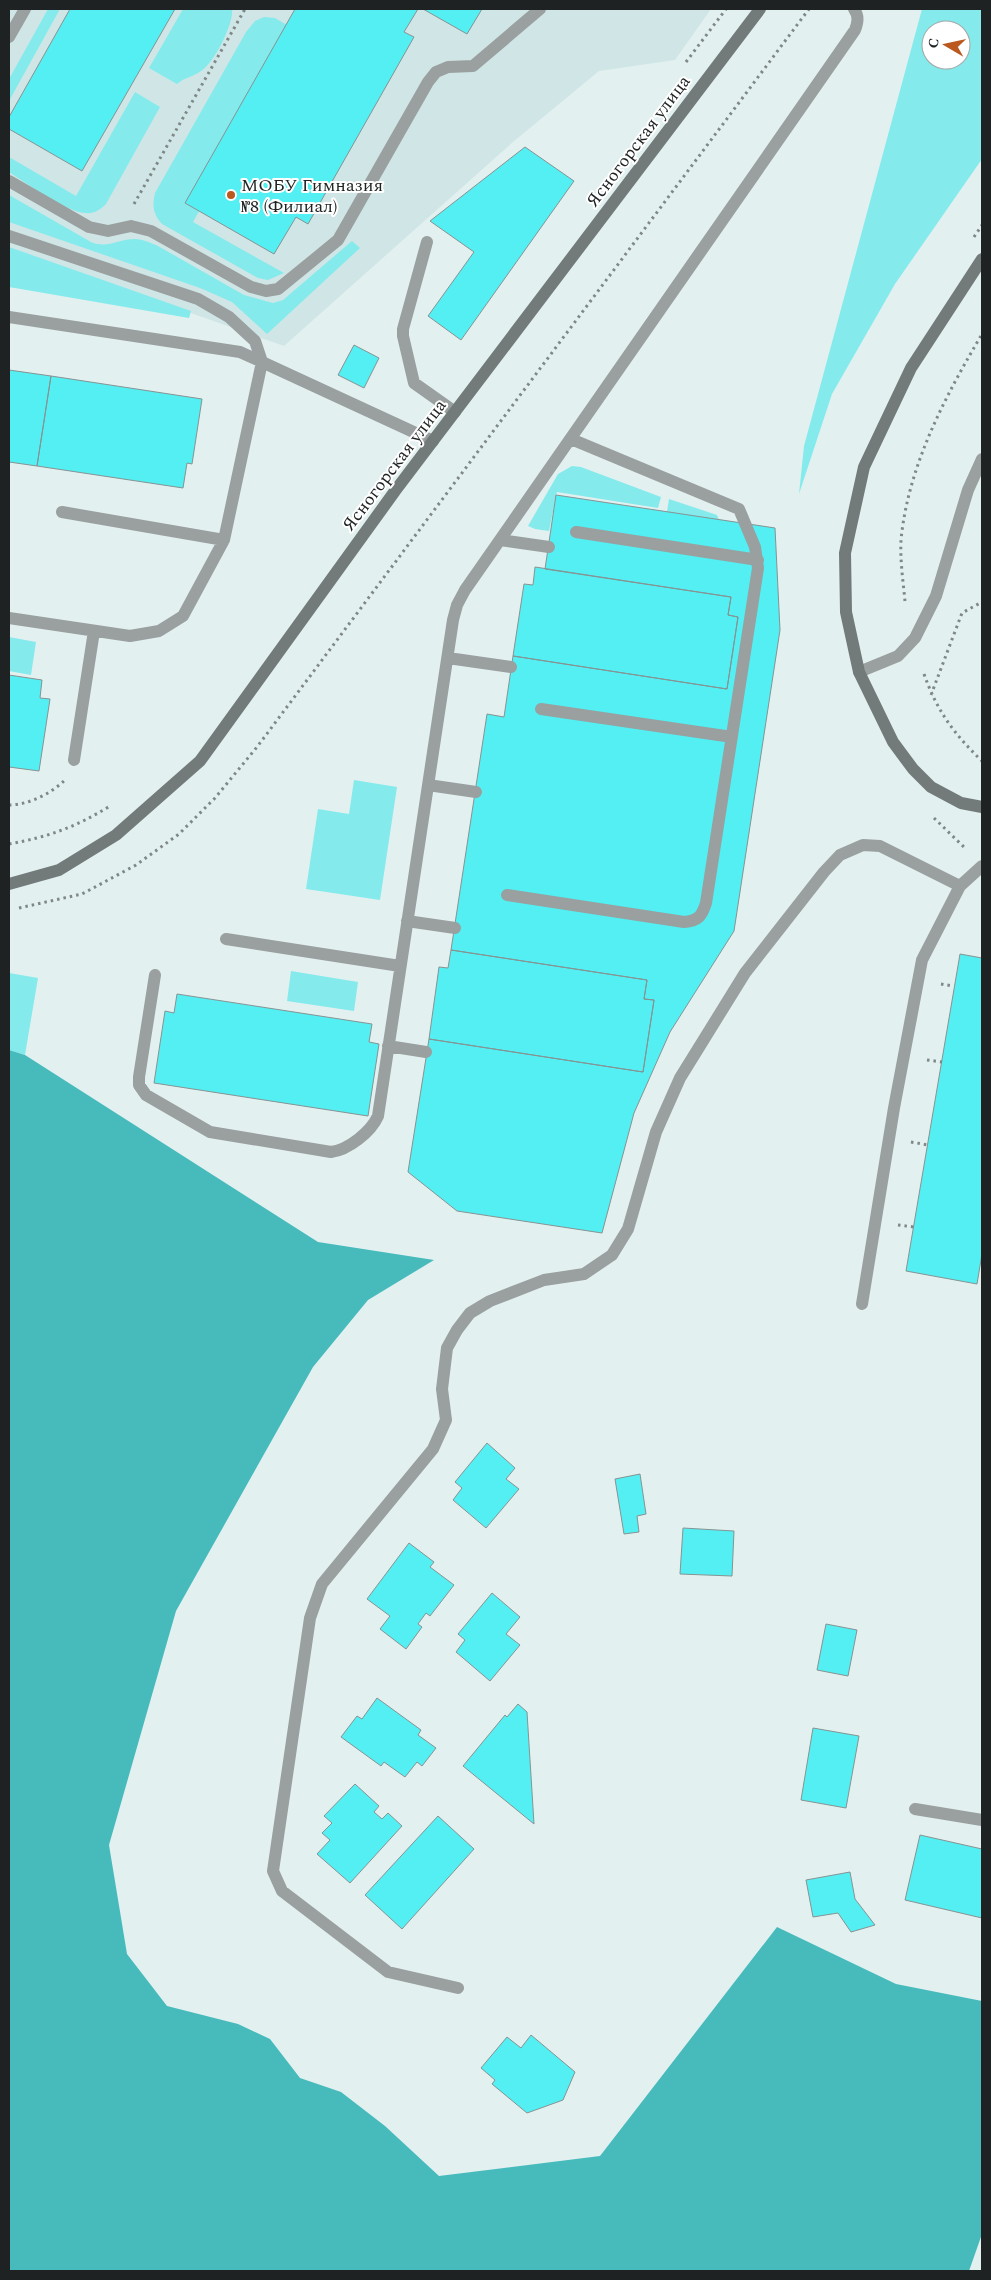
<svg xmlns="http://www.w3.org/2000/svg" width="991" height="2280" font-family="Spectral,serif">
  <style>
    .built { fill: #d0e6e6 }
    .green { fill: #85eaec; fill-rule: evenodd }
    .forest { fill: #47babc }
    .building { fill: #53eff2; stroke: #879393 }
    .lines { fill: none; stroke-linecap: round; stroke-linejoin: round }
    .path { stroke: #7f8787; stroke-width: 3; stroke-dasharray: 2.5 4; stroke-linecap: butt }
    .lane { stroke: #9a9f9f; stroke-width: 12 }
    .street { stroke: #9a9f9f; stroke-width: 12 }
    .secondary { stroke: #727a7a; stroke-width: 12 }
    .poi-dot { fill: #ba581d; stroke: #fff; stroke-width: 2 }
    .labels { text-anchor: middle; stroke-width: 4; stroke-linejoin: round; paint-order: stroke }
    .street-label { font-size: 18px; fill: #1e2222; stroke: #fff }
    .poi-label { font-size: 18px; fill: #1e2222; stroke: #fff; text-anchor: start }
  </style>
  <rect width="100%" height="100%" fill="#e3f0f0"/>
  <path class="built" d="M9,9H711L675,60L599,71L513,142L284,346L9,249Z"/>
  <path class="green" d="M48,9H60L9,101V79Z
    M183,9H232C234,24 214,63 201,71C193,77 185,77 177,84L149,68Z
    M922,9H982V159L895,284L832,394L799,494L804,446ZM931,30H961V60H931Z
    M264,17L275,18L299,32L193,222L284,273L268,280L258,278L162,224C153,214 152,206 155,193L246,32L255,21Z
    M135,92L160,107L106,204C100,210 94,214 85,213C67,212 26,183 9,172V157L76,196Z
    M9,195L91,242C107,249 118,239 135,239C143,239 151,243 158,246L244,295L273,303L283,300L352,241L360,248L267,334L232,302L200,288L9,222Z
    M9,247L191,311L189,318L9,287Z
    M572,466L581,467L661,497L658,508L557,492L549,531L535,529L528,526L558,474Z
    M669,499L717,515L726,537L665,524Z
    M9,637L36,642L31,675L9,671Z
    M354,780L397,787L380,900L306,889L318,809L349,814Z
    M291,971L358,982L354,1011L287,1001Z
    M9,973L38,978L25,1055L9,1050Z"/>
  <path class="forest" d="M9,1050L25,1055L318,1242L434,1260L368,1300L313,1367L176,1611L109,1845L127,1954L167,2006L238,2024L270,2039L300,2078L341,2092L385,2126L439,2176L600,2156L777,1927L896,1984L982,2001V2234L969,2271H9Z"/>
  <path class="building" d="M70,9H175L82,171L9,129V117Z
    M295,9H418L404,32L414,37L308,224L296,217L274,254L185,203Z
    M423,9H482L467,34Z
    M525,147L574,181L461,340L428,316L474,252L430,221Z
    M354,345L379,358L364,388L338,375Z
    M9,370L51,376L37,466L9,462Z
    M51,376L202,399L192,464L187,463L183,488L37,466Z
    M556,495L775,528L780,630L734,931L670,1032L634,1113L602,1233L457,1211L408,1172L429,1039L643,1072L654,1000L644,999L647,980L451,950L487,714L504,717L513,656L727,689L738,617L728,615L731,597L545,569Z
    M535,567L731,597L728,615L738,617L727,689L513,656L524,584L533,585Z
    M9,675L42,680L40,698L50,699L39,771L9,767Z
    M451,950L647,980L644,999L654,1000L643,1072L429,1039L439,967L448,968Z
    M960,954L982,958V1254L977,1284L906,1271Z
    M177,994L372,1024L369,1042L379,1044L368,1116L154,1083L165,1011L174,1013Z
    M487,1443L515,1468L506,1479L519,1489L486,1528L453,1500L462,1488L455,1482Z
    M640,1474L646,1514L637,1516L639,1532L624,1534L615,1479Z
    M683,1528L734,1531L732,1576L680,1574Z
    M409,1543L434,1562L430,1567L454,1585L430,1616L426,1613L418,1624L422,1627L406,1649L380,1629L390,1616L367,1599Z
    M492,1593L520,1617L506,1634L520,1645L490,1681L456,1652L465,1640L458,1634Z
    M826,1624L857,1630L848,1676L817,1670Z
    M377,1698L421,1730L418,1735L436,1748L422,1766L417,1762L405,1777L384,1762L381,1766L341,1737L357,1716L362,1719Z
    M518,1704L527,1712L534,1824L463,1766L505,1715L507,1717Z
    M813,1728L859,1736L846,1808L801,1800Z
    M355,1784L379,1806L374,1812L382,1819L388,1813L402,1826L350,1883L317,1854L330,1840L322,1833L332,1823L324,1816Z
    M438,1816L474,1849L402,1929L365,1895Z
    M920,1835L982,1849V1918L905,1900Z
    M850,1872L855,1899L875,1925L851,1932L838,1913L813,1917L806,1880Z
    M531,2035L575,2072L563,2100L527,2113L492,2084L495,2080L481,2068L507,2037L521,2048Z"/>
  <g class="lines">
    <path class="path" d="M686,62L726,9
      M134,204L245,9
      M974,237L982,225
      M905,601C903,581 900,560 901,540C908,466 945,397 982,334
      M924,674C937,711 954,734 982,761
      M931,695L962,613L982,602
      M9,805C28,805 50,794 64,781
      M934,818L965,848
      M9,844C48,837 76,827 110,806
      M19,908L82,894L136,865L179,834L215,798L257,747L809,9
      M941,984L953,986
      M927,1060L942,1062
      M911,1142L928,1145
      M898,1225L914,1227"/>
    <path class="lane" d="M9,37L25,9
      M9,181L89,227L108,231L131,226L151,231L251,287L266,291L278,289L338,240L428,82L436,72L448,67L473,66L540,9
      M9,236L198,299L229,317L255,341L262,362
      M427,242L403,329V336L414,383L455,412
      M9,317L240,352L262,362
      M62,512L224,540
      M576,532L758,560
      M500,540L549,547
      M9,618L130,636L159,631L183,616L224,540L262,362L433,441
      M448,658L511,667
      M859,672L898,656L915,638L936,596L968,490L982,459
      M541,709L732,737
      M74,760L94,631
      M428,785L476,792
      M507,895L684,922C698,921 702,916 706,903L758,568L755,547L739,509L571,439
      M407,921L455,928
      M226,939L400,966
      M155,975L139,1077V1085L146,1095L210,1132L331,1152C348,1150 371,1132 378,1116L453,620L457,605L465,590L855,30C858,22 859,16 854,9
      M388,1046L426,1052
      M862,1304L894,1108L922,960L960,886L982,866
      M458,1988L388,1972L282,1891L273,1871L310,1618L322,1584L433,1449L446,1420L442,1389L447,1348L457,1330L470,1313L490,1301L544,1280L584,1274L612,1255L628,1229L656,1132L680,1078L745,973L824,872L840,855L863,845L880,846L960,886"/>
    <path class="street" d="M915,1809L982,1820"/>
    <path class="secondary" d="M982,259L911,368L864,467L845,553L846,612L859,672L893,742L913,769L931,787L961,803L982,807
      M9,884L59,870L116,835L200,761L395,491L760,9"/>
  </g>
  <circle class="poi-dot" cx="231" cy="195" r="5"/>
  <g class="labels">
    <g class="street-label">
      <text transform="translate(638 141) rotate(-53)" y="6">Ясногорская улица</text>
      <text transform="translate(394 465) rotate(-53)" y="6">Ясногорская улица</text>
    </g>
    <g class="poi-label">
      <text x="241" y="191">МОБУ Гимназия<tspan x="241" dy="21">№8 (Филиал)</tspan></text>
    </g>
  </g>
  <rect width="991" height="2280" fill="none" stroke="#1e2222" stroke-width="20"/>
  <g transform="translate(946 45) rotate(279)"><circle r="24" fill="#ffffff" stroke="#a5a7a7"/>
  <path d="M0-4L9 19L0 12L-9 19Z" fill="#ba581d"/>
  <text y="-8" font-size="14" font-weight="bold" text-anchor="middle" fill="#1e2222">С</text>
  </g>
</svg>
